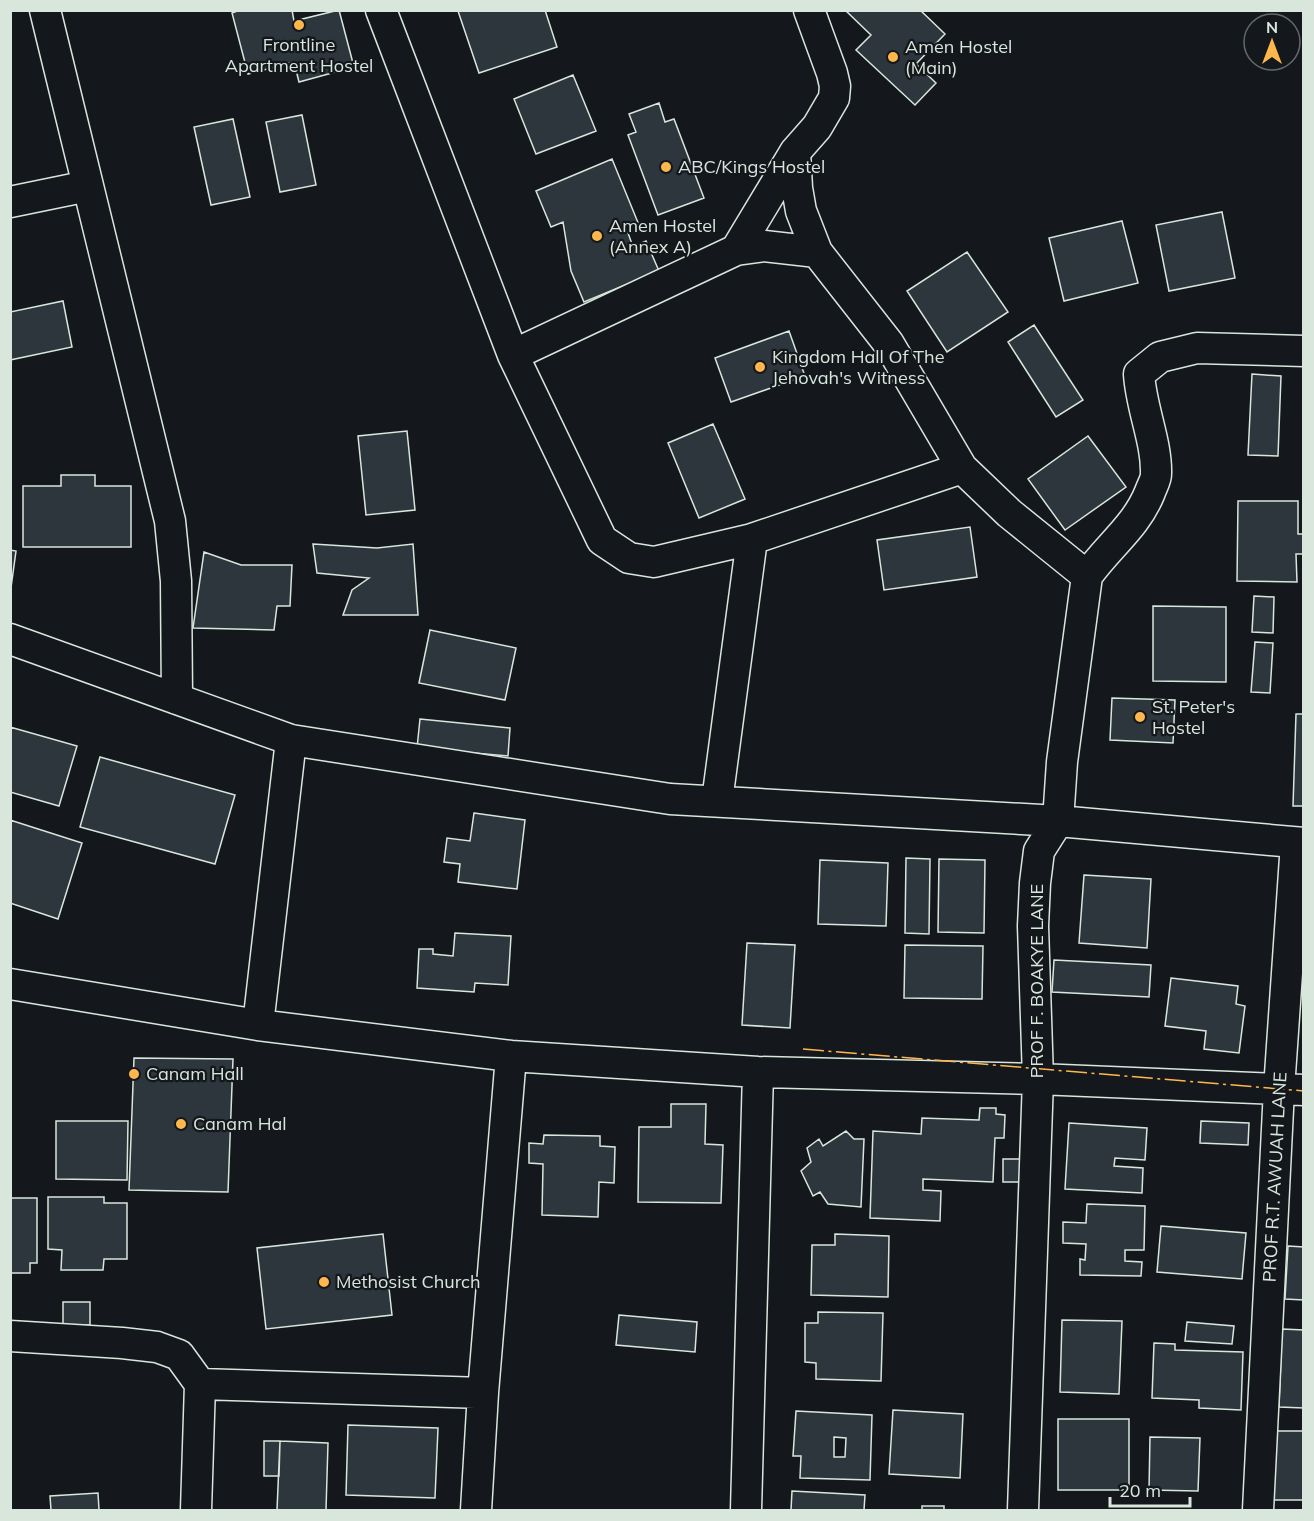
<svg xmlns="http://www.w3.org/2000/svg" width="1314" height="1521" font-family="Mulish,sans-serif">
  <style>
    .building { fill: #2c363c; stroke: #d8e6dc; stroke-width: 1.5; fill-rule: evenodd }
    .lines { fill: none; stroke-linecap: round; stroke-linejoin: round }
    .minor-casing { stroke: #d8e6dc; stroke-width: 33 }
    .minor { stroke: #14181c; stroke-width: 30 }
    .power { stroke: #ffb74d; stroke-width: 1.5; stroke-dasharray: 21 4.5 3 4.5; stroke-linecap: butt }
    .poi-dot { fill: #ffb74d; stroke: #14181c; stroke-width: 2 }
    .labels { text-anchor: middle; stroke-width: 4.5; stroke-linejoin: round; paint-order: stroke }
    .poi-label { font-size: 18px; fill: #d8e6dc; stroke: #14181c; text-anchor: start }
    .street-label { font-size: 18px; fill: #d8e6dc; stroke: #14181c }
  </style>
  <rect width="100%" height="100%" fill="#14181c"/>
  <path class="building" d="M240,10H292L294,21L339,10L354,67L299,82L294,62L248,74L232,13Z
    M545,10L557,47L479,73L458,11Z
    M845,10H920L945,34L916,64L936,83L915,105L856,50L871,35Z
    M573,75L596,131L536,154L514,99Z
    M659,103L665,122L674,119L704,198L658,215L628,135L636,132L629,114Z
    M302,115L316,185L280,192L266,122Z
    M233,119L250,197L211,205L194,127Z
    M612,159L639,225L627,230L633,247L646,241L659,271L584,302L571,271L563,222L551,227L536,191Z
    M1222,212L1235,278L1169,291L1156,225Z
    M1122,221L1138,283L1064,301L1049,238Z
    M967,252L1008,312L947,352L907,291Z
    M63,301L72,347L10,360V312Z
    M1034,325L1083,400L1056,417L1008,342Z
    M789,331L805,376L731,402L715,358Z
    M1252,374L1281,376L1278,456L1248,455Z
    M713,424L745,499L699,518L668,443Z
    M407,431L415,510L366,515L358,436Z
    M1088,436L1126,487L1065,530L1028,479Z
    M61,475H95V486H131V547H23V486H61Z
    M1238,501H1298V534H1304V554H1296L1297,582L1237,581Z
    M970,527L977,577L884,590L877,540Z
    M313,544L377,548L413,544L418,615H343L352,590L369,578L317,573Z
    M10,550L16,551L10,595Z
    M204,552L241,565H292L290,606H277L274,630L193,628Z
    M1254,596L1274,597L1273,633L1252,632Z
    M1153,606L1226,607V682L1153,681Z
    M430,630L516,648L505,700L419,683Z
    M1255,642L1273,643L1270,693L1251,692Z
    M1112,698L1175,700L1173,743L1110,740Z
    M1296,714H1304V806H1293Z
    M420,719L510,728L508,756L417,748Z
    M10,727L77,746L59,806L10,792Z
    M100,757L235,795L215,864L80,827Z
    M474,813L525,820L517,889L458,882L460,864L444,862L447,838L470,841Z
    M10,820L82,843L58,919L10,903Z
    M906,858L930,859L929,934L905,933Z
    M939,859L985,860L984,933L938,932Z
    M820,860L888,863L886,926L818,924Z
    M1084,875L1151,879L1147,948L1079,943Z
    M455,933L511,936L508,985L475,983L474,992L417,988L419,949H433V954L453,956Z
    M747,943L795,945L790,1028L742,1025Z
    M905,945L983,946L982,999L904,998Z
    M1054,960L1151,965L1149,997L1052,992Z
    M1171,978L1238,986L1236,1004L1245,1006L1239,1053L1204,1049L1206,1031L1165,1026Z
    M134,1058L233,1059L228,1192L129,1190Z
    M671,1104H706L705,1144L723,1145L721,1203L638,1202L639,1127H671Z
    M980,1108H996V1114L1005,1115L1004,1138H995L993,1182L923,1179V1190L941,1191L940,1221L870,1218L873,1131L921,1134L922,1118L979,1120Z
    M56,1121H128L127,1180L56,1179Z
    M1201,1121L1249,1123L1248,1145L1200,1143Z
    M1069,1123L1147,1128L1145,1160L1115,1158L1114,1166L1143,1168L1142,1193L1065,1189Z
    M846,1131L854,1139H864L861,1207L828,1204L820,1192L813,1196L801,1171L811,1162L807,1148L819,1139L823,1146Z
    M544,1135L600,1136V1146L615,1147L614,1183L599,1182L598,1217L542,1215L543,1164L529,1163V1143L543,1144Z
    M1003,1159H1020V1182H1003Z
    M48,1197H104V1203H127V1259H104L103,1270H61L62,1250L48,1249Z
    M10,1198H37V1263H30V1273H10Z
    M1087,1204L1145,1206L1144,1250H1125V1261L1142,1262L1141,1276L1080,1275V1259L1085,1260L1086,1244L1063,1243V1222L1086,1223Z
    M1161,1226L1246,1233L1242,1279L1157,1272Z
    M383,1234L392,1315L266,1329L257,1248Z
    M835,1234L889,1236L888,1297L811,1295L812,1245H835Z
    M1288,1246L1304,1247V1300L1285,1299Z
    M63,1302H90V1325H63Z
    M818,1312L883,1313L881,1381L816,1379V1363L805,1362V1323H818Z
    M619,1315L697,1322L695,1352L616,1345Z
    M1062,1320L1122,1321L1119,1394L1060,1392Z
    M1187,1322L1234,1326L1232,1344L1185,1341Z
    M1282,1329L1304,1330V1408L1279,1407Z
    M1154,1343L1175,1344V1350L1243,1352L1241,1410L1199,1408V1400L1152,1398Z
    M893,1410L963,1414L960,1478L889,1474Z
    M796,1411L872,1415L870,1480L800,1478L801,1456H793ZM834,1437L846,1438L845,1457H834Z
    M1058,1419H1129V1490H1058Z
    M348,1425L438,1428L435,1498L346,1495Z
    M1274,1431H1304V1500H1273Z
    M1150,1437L1200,1438L1198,1491L1149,1490Z
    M264,1441H280L279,1476H264Z
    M280,1441L328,1443L326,1510H277Z
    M792,1491L865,1495L864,1510H791Z
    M98,1493L99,1510H51L50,1496Z
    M922,1506H944V1510H922Z"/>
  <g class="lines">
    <g class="minor-casing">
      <path id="minor" d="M45,10L170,521L176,581L177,699
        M381,10L513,355L602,540L629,558L654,562L752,539L962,468
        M795,152L797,188L801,211L817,252L889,344L962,468L1009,513L1087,576
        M10,202L88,186
        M736,250L795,152L817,127L834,98L835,86L832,73L809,10
        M513,355L736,250L764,246L817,252
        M10,639L291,740L670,799L1058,821L1304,843
        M717,801L752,539
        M10,984L258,1025L511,1056L758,1072L1038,1079L1304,1090
        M258,1025L291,740
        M10,1336L122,1343L157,1347L179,1355L200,1384L483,1393
        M196,1510L200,1384
        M476,1510L483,1393L511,1056
        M746,1510L758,1072
        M1023,1510L1038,1079L1033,926L1035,883L1039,851L1058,821L1062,762L1087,576C1108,546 1136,527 1150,492C1152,486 1156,480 1156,474C1157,442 1141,408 1139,374L1160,357L1197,348L1304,351
        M1258,1510L1279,1089L1296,843"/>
    </g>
    <use href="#minor" class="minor"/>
    <path class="power" d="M803,1049L1304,1091"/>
  </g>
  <g class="poi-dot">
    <circle cx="299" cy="25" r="6"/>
    <circle cx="893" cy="57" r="6"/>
    <circle cx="666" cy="167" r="6"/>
    <circle cx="597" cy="236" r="6"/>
    <circle cx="760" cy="367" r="6"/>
    <circle cx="1140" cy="717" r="6"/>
    <circle cx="134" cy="1074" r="6"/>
    <circle cx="181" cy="1124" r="6"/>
    <circle cx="324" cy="1282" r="6"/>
  </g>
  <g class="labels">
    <g class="poi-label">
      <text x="299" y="51" text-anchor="middle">Frontline<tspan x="299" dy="21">Apartment Hostel</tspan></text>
      <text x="905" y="53">Amen Hostel<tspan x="905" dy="21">(Main)</tspan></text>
      <text x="678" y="173">ABC/Kings Hostel</text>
      <text x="609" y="232">Amen Hostel<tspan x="609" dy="21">(Annex A)</tspan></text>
      <text x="772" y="363">Kingdom Hall Of The<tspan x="772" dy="21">Jehovah's Witness</tspan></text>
      <text x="1152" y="713">St. Peter's<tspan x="1152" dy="21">Hostel</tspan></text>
      <text x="146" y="1080">Canam Hall</text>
      <text x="193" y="1130">Canam Hal</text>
      <text x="336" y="1288">Methosist Church</text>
    </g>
    <g class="street-label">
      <text transform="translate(1037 981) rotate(-90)" y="6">PROF F. BOAKYE LANE</text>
      <text transform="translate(1275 1177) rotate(-87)" y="6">PROF R.T. AWUAH LANE</text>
    </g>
  </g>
  <rect width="1314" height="1521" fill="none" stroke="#d8e6dc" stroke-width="24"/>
  <g transform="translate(1272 42)"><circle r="28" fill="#14181c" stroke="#626a69" stroke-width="1.5"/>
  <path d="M0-4.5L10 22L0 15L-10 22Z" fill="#ffb74d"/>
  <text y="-9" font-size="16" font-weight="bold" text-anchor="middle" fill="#d8e6dc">N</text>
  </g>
  <path d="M1110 1497v9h80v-9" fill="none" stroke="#d8e6dc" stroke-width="3"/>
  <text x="1119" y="1497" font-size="18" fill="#d8e6dc" stroke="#14181c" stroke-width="4.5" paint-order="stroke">20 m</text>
</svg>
